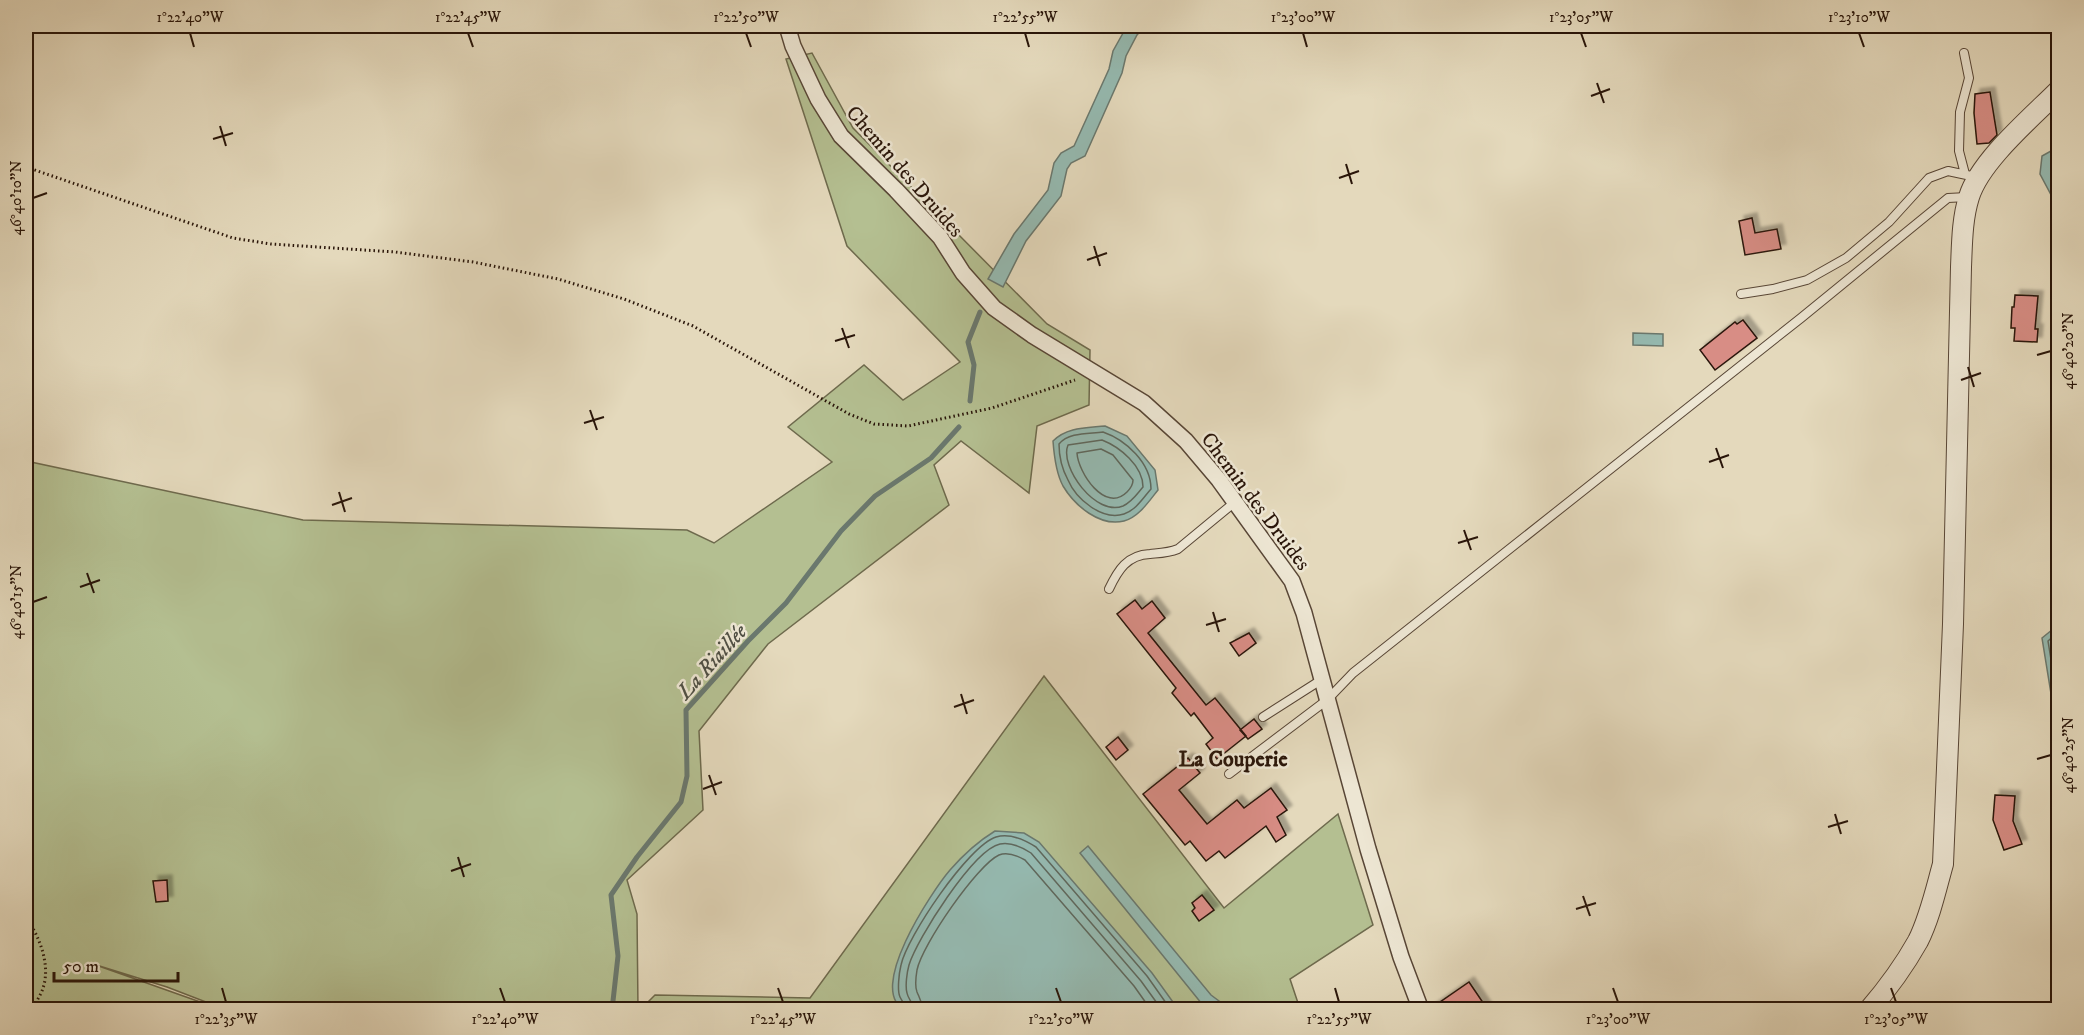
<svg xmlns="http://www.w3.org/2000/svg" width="2084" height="1035" font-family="'IM FELL DW Pica',serif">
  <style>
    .green { fill: #b4bf91; stroke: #6e6a4d; stroke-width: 1.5 }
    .water { fill: #95bab1; stroke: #6a786e; stroke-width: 1.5 }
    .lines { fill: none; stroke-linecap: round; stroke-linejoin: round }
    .shore { stroke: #5f685d; stroke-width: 1.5 }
    .stream { stroke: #6a786e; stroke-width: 5 }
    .building { fill: #d88d85; stroke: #291509; stroke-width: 1.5; filter: url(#shadow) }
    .service-casing { stroke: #584636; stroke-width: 10 }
    .minor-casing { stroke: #584636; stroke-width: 18 }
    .tertiary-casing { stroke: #584636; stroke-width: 22 }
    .path { stroke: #291509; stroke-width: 3; stroke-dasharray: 1.5 3; stroke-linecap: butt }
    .service { stroke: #ede6d3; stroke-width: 8 }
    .minor { stroke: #ede6d3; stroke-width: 15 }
    .tertiary { stroke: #ede6d3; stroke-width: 20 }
    .ticks { fill: none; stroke: #291509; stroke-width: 2 }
    .labels { text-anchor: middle; stroke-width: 5; stroke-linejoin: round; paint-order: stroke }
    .street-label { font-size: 21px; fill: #291509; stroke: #ede6d3 }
    .water-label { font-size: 22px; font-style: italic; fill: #4f4f44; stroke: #ede6d3 }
    .neighbourhood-label { font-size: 22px; font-weight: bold; fill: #291509; stroke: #ede6d3 }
    .neatline { fill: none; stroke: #291509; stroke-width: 2 }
    .ticks-label { font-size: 15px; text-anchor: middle; fill: #291509 }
  </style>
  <defs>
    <filter id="shadow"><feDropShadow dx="5" dy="-5" stdDeviation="1.5" flood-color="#0004"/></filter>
  </defs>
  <rect width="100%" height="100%" fill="#e4d9bc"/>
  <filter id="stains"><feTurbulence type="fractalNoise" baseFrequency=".00333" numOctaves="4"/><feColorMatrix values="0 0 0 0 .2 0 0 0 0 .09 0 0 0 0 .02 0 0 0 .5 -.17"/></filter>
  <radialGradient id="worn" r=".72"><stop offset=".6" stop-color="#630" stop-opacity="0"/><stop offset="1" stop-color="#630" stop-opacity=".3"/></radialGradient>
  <path class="green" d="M812,53L853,128L1047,324L1090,350L1089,405L1037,426L1029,493L961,441L934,465L949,505L768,644L699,731L703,810L627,880L637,914L638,1009H224L167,987L93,964L220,1009L26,1010V461L303,520L687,530L714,543L832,462L788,427L864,365L903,400L960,362L847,246L786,59Z
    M1044,676L1224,908L1338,814L1373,925L1290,979L1300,1009L640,1010L655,995L810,998Z"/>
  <path class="water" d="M1127,26H1145L1137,35L1126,56L1122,73L1085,156L1071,163L1067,169L1061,196L1026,241L1003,287L988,279L1014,234L1048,190L1054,163L1061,153L1074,146L1109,69L1113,51Z
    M2058,147V208L2040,174L2042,156Z
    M1633,333L1663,334V346L1633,345Z
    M1105,426L1127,436L1155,470L1158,490C1149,501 1139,517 1124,521C1100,527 1075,506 1063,486C1056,473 1054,455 1053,441C1067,427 1086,428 1105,426Z
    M2058,625V737L2042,638Z
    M995,831L1024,833L1039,842L1152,973L1178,1009L906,1010C864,993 932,891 950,870C964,854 977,842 995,831Z
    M1088,846L1211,995L1223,1004L1225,1009H1206L1080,853Z"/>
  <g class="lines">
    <path class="shore" d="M1103,432C1126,440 1151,463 1151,489C1143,498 1136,510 1124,514C1102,521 1076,499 1068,480C1062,469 1059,456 1059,444C1069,432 1089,434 1103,432Z
      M1102,440C1120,447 1143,466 1143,487C1137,494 1132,502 1123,506C1096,517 1059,467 1068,445Z
      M1101,449L1113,455L1133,480C1133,485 1131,488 1127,492C1105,514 1078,472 1077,453Z
      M2058,632L2048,641L2058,703
      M906,1010C905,1004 903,1003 900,997C897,991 899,973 901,965C907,937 968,846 996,837C1009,833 1025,840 1036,847L1147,976L1171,1010
      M914,1010C913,1002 908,999 907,993C905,986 907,972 909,965C917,939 973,850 1000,844C1011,842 1022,847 1031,853L1141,981L1162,1010
      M923,1010C922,1002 920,999 917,992C915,987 916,976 917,970C922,945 977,865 999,855C1008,851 1018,856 1025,860L1134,986L1151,1010"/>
    <path class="stream" d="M970,401L974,365L968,342L980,312
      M612,1010L618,956L611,895L637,857L681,802L687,776L686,710L748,641L786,603L841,531L875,496L931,458L959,427"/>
  </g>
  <path class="building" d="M1990,92L1997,135L1989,143L1977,144L1974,113L1975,94Z
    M1752,218L1755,233L1777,229L1781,249L1745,255L1739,221Z
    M2015,295L2038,296L2035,329H2038L2037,342L2014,341L2015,328H2011L2012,307H2014Z
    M1743,320L1757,338L1715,370L1700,350L1735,322L1737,324Z
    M1135,600L1142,609L1152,601L1165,618L1148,633L1206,705L1215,698L1246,736L1217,759L1206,744L1213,738L1194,713L1191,716L1172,693L1176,688L1117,614Z
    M1249,633L1256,643L1239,656L1230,643Z
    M1254,719L1262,729L1248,739L1240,730Z
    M1118,737L1128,750L1116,760L1106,747Z
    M1188,758L1200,773L1179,790L1207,824L1237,800L1244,808L1271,788L1287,810L1277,817L1286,835L1276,842L1266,826L1225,858L1219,851L1206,861L1190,841L1185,845L1143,794Z
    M1995,795L2015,796L2013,821L2022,844L2004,850L1993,820Z
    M167,880L168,901L156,902L153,881Z
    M1202,895L1214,910L1199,921L1192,911L1195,908L1192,903Z
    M1469,982L1488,1010H1430V1009Z"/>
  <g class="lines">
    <g class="service-casing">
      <path id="service" d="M1964,53L1969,78L1960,112L1959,151L1965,174
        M1741,294L1773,289L1807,280L1846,258L1889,222L1929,178L1948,171L1976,177
        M1109,589C1118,570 1127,555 1150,554C1161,553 1168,553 1178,549L1235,502
        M1263,717L1321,680
        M1229,774L1327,700L1353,673L1801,318L1948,198L1967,197"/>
    </g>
    <g class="minor-casing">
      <path id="minor" d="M787,26L793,46L818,99L841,136L896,190L940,237L963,273L994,308L1032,335L1144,403L1186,441L1219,480L1292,581L1304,613L1368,849L1401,957L1421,1010"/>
    </g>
    <g class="tertiary-casing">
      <path id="tertiary" d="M1869,1010C1888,988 1904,966 1918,941C1930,917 1936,889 1943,864L1953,624L1961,267C1962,244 1962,219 1969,197C1980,161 2031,118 2058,91"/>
    </g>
    <path class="path" d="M26,167L233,238L271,244L395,252L473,262L558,279L624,299L693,326L849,414L874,424L908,426L992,408L1075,380
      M26,918C39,935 51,965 43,988C41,995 35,1003 32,1010"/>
    <use href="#service" class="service"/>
    <use href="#minor" class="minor"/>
    <use href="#tertiary" class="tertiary"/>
  </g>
  <path class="ticks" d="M190,33L194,47M468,33L473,47M746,33L751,47M1025,33L1029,47M1303,33L1307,47M1581,33L1586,47M1859,33L1864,47M1597,83L1604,103M1591,96L1610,89M220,126L226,146M213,139L233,133M1346,164L1352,184M1339,178L1359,171M33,198L47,193M1094,246L1100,266M1087,260L1107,253M842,328L849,348M835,341L855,335M2037,355L2051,351M1968,367L1974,387M1961,380L1981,373M590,410L597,430M584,423L604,417M1716,448L1723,468M1709,462L1729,455M339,492L345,512M332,505L352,498M1464,530L1471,550M1458,543L1478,537M87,573L94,593M80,587L100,580M33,602L47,597M1213,612L1219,632M1206,625L1226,619M961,694L967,714M954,707L974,700M2037,759L2051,755M709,775L716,795M703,789L722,782M1835,814L1841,834M1828,827L1848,821M458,857L464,877M451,871L471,864M1583,896L1590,916M1576,909L1596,903M222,988L226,1002M500,988L505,1002M778,988L783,1002M1056,988L1061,1002M1335,988L1339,1002M1613,988L1618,1002M1891,988L1896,1002"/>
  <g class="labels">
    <g class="street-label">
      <text transform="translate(905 171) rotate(49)" y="7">Chemin des Druides</text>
      <text transform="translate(1256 501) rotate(53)" y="7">Chemin des Druides</text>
    </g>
    <g class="water-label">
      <text transform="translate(711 661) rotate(-48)" y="8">La Riaillée</text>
    </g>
    <g class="neighbourhood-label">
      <text x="1233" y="766">La Couperie</text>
    </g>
  </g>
  <rect width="2084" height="1035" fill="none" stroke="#e4d9bc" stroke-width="66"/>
  <path d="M54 972v9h124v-9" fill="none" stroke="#291509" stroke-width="3"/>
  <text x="63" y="972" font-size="18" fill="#291509" stroke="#ede6d3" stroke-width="4.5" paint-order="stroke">50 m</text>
  <rect x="33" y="33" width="2018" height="969" class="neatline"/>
  <g class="ticks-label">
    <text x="190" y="22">1°22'40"W</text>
    <text x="468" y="22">1°22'45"W</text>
    <text x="746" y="22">1°22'50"W</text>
    <text x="1025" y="22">1°22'55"W</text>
    <text x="1303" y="22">1°23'00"W</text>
    <text x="1581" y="22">1°23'05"W</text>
    <text x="1859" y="22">1°23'10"W</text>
    <text transform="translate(16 198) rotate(-90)" y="5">46°40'10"N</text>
    <text transform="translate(2068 351) rotate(-90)" y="5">46°40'20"N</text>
    <text transform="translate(16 602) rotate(-90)" y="5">46°40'15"N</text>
    <text transform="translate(2068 755) rotate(-90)" y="5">46°40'25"N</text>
    <text x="226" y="1024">1°22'35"W</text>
    <text x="505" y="1024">1°22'40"W</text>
    <text x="783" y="1024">1°22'45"W</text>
    <text x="1061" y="1024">1°22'50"W</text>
    <text x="1339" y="1024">1°22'55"W</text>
    <text x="1618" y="1024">1°23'00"W</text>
    <text x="1896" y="1024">1°23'05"W</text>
  </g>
  <rect width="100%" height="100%" filter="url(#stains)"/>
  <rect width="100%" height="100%" fill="url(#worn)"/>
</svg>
